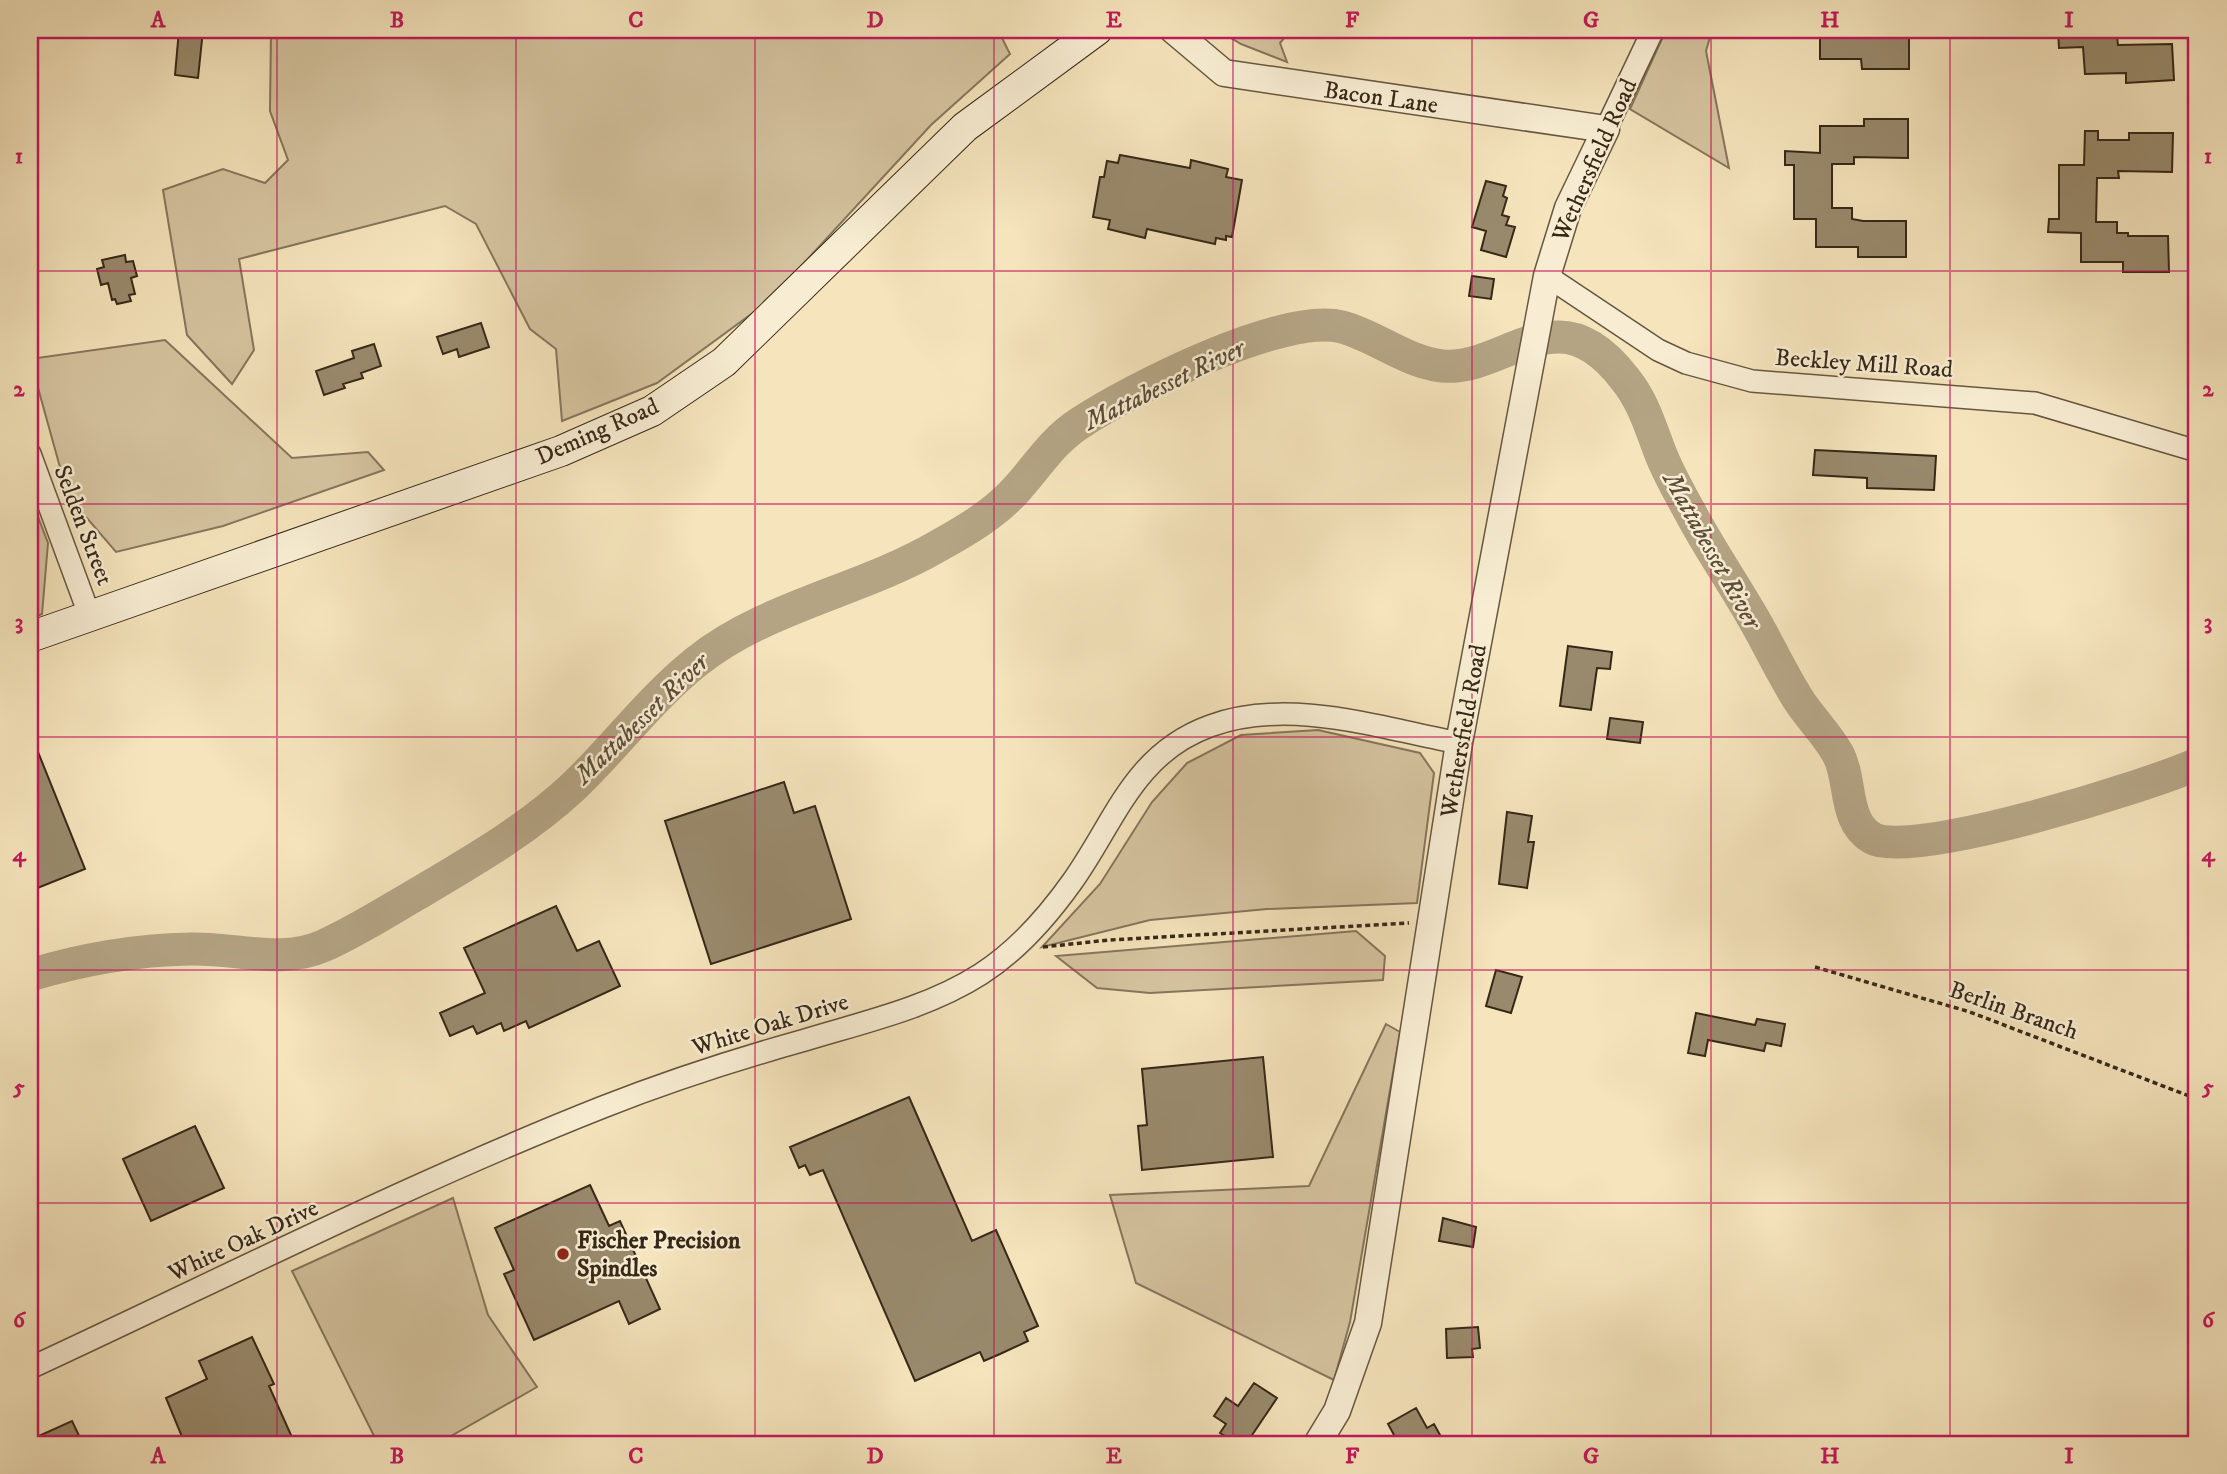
<svg xmlns="http://www.w3.org/2000/svg" width="2227" height="1474" font-family="'IM FELL DW Pica',serif">
  <style>
    .green { fill: #d5c4a0; stroke: #86765c; stroke-width: 2 }
    .lines { fill: none; stroke-linecap: round; stroke-linejoin: round }
    .river { stroke: #b4a484; stroke-width: 33 }
    .building { fill: #998a6d; stroke: #362817; stroke-width: 2 }
    .minor-casing { stroke: #665740; stroke-width: 24 }
    .tertiary-casing { stroke: #665740; stroke-width: 29 }
    .secondary-casing { stroke: #362817; stroke-width: 32 }
    .path { stroke: #362817; stroke-width: 3.5; stroke-dasharray: 5 3.5; stroke-linecap: butt }
    .minor { stroke: #f8edd3; stroke-width: 21 }
    .tertiary { stroke: #f8edd3; stroke-width: 26 }
    .secondary { stroke: #f8edd3; stroke-width: 30 }
    .grid { fill: none; stroke: #c2185b; stroke-width: 2; stroke-opacity: 0.55 }
    .poi-dot { fill: #8f2418; stroke: #f8edd3; stroke-width: 2.5 }
    .labels { text-anchor: middle; stroke-width: 5; stroke-linejoin: round; paint-order: stroke }
    .street-label { font-size: 24px; fill: #362817; stroke: #f8edd3 }
    .poi-label { font-size: 24px; font-weight: bold; fill: #362817; stroke: #f8edd3; text-anchor: start }
    .water-label { font-size: 26px; font-style: italic; fill: #5c4d38; stroke: #f8edd3 }
    .neatline { fill: none; stroke: #c2185b; stroke-width: 2.5 }
    .grid-label { font-size: 23px; text-anchor: middle; font-weight: bold; fill: #c2185b }
  </style>
  <rect width="100%" height="100%" fill="#f5e4bc"/>
  <filter id="stains"><feTurbulence type="fractalNoise" baseFrequency=".00286" numOctaves="4"/><feColorMatrix values="0 0 0 0 .2 0 0 0 0 .09 0 0 0 0 .02 0 0 0 .5 -.17"/></filter>
  <radialGradient id="worn" r=".72"><stop offset=".6" stop-color="#630" stop-opacity="0"/><stop offset="1" stop-color="#630" stop-opacity=".3"/></radialGradient>
  <path class="green" d="M271,30H998L1010,54L931,125L769,301L657,383L562,421L556,349L530,329L476,224L445,206L239,259L254,350L232,384L187,335L163,190L223,169L265,183L288,160L270,111Z
    M1218,30H1291L1280,43L1287,62L1241,44Z
    M1666,30H1712L1706,51L1729,168L1630,109Z
    M165,340L292,458L368,452L384,470L223,526L116,552L68,496L30,359Z
    M30,496L48,543L42,614L30,619Z
    M1318,730L1420,753L1434,773L1417,903L1267,909L1150,920L1042,947L1100,884L1152,802L1187,763L1241,735Z
    M1356,931L1385,956L1383,980L1150,993L1097,988L1056,956Z
    M1386,1024L1400,1032L1350,1322L1334,1380L1136,1283L1110,1195L1309,1186Z
    M453,1198L488,1315L537,1387L437,1444H378L292,1271Z"/>
  <g class="lines">
    <path class="river" d="M30,975C80,960 137,950 189,949C234,947 280,965 323,946C355,932 386,912 417,894C471,862 527,830 573,787C615,747 650,699 696,662C766,606 861,591 938,546C965,531 994,514 1015,491C1037,467 1052,441 1080,423C1131,389 1283,312 1342,327C1376,336 1406,362 1442,366C1483,370 1518,337 1559,337C1587,337 1609,358 1625,379C1643,401 1650,426 1660,452C1668,473 1679,492 1690,512C1709,548 1732,581 1752,616C1768,643 1781,672 1798,699C1810,718 1827,734 1838,754C1852,780 1843,821 1872,838C1910,861 2151,785 2197,764"/>
  </g>
  <path class="building" d="M179,30H203L198,78L175,75Z
    M1820,30L1909,33V69H1862L1861,59H1820Z
    M2058,30H2086L2087,37L2117,36L2118,45L2172,44L2174,80L2126,83V73L2085,74L2083,47L2059,48Z
    M1864,119H1908V158L1854,157V164H1832V208H1852V219L1863,221H1906V257H1858V247H1816V219H1794V165H1785V151L1820,153V126H1864Z
    M2085,131H2098V140H2129V133H2173L2172,172L2118,171L2119,178H2097L2096,222H2117V233H2128V236H2168L2169,272H2123V262H2081V233L2048,232L2049,219H2059V165H2084Z
    M1120,155L1190,168L1191,160L1228,169L1226,177L1242,180L1232,237L1226,236V240L1216,238L1215,244L1147,229L1145,238L1108,229L1110,220L1093,217L1100,177H1104L1107,161L1118,163Z
    M1486,181L1506,186L1503,196L1507,198L1502,215L1509,217L1506,225L1515,227L1506,257L1481,250L1486,231L1472,227Z
    M125,255L126,262L133,261L137,276L131,278L135,294L129,295L131,301L117,304L115,299L112,300L108,283L101,285L97,269L104,267L102,260Z
    M1472,276L1494,279L1491,299L1469,296Z
    M481,323L489,347L459,357L457,349L443,354L437,337Z
    M374,344L381,366L361,373L363,378L343,384L345,388L324,395L316,371L354,358L352,351Z
    M1815,450L1936,456L1934,490L1867,488V478L1813,475Z
    M1568,646L1612,652L1610,669L1597,668L1591,710L1560,706Z
    M1610,718L1643,722L1640,743L1607,739Z
    M30,732L85,869L30,891Z
    M784,782L794,813L815,806L851,919L711,964L665,821Z
    M1507,812L1532,816L1528,842H1534L1527,888L1499,884Z
    M556,906L577,951L599,941L620,986L529,1028L526,1021L504,1031L501,1023L477,1034L473,1026L450,1036L440,1013L485,993L464,948Z
    M1496,970L1522,977L1511,1013L1486,1006Z
    M1696,1013L1755,1025L1757,1019L1785,1024L1781,1046L1766,1043L1764,1051L1708,1040L1705,1056L1688,1053Z
    M1263,1057L1273,1157L1142,1170L1138,1126L1147,1125L1142,1069Z
    M909,1097L972,1241L996,1230L1038,1326L1024,1332L1028,1341L1000,1354L984,1361L980,1352L915,1381L823,1170L810,1175L805,1165L799,1168L790,1147Z
    M195,1126L224,1188L151,1221L123,1159Z
    M590,1185L609,1226L620,1221L660,1309L629,1324L619,1301L534,1340L504,1274L514,1270L495,1228Z
    M1443,1218L1476,1227L1473,1247L1439,1241Z
    M1478,1327L1480,1348L1472,1349L1473,1357L1447,1358L1446,1329Z
    M252,1337L274,1384L269,1386L295,1444H185L166,1398L207,1379L199,1361Z
    M1254,1383L1277,1398L1246,1444H1220L1225,1436L1220,1433L1226,1424L1214,1416L1226,1398L1238,1406Z
    M1416,1408L1427,1428L1434,1424L1445,1444H1412L1409,1438L1399,1444L1388,1424Z
    M72,1421L83,1444H30V1440Z"/>
  <g class="lines">
    <g class="minor-casing">
      <path id="minor" d="M1606,129L1653,30
        M1547,276L1658,350L1686,363L1752,381L2035,403L2197,451
        M30,454L89,614
        M30,1368C220,1280 408,1184 603,1107C669,1081 737,1059 805,1040C864,1022 928,1008 981,974C1017,951 1047,917 1072,882C1115,822 1133,754 1210,726C1289,697 1380,728 1459,743"/>
    </g>
    <g class="tertiary-casing">
      <path id="tertiary" d="M1173,30L1224,73L1606,129L1568,208L1547,276L1459,743L1368,1323L1337,1411L1317,1444"/>
    </g>
    <g class="secondary-casing">
      <path id="secondary" d="M30,637L561,451L652,411L724,362L965,127L1097,30"/>
    </g>
    <path class="path" d="M1043,947L1109,940L1409,923
      M1815,967L1970,1012L2197,1099"/>
    <use href="#minor" class="minor"/>
    <use href="#tertiary" class="tertiary"/>
    <use href="#secondary" class="secondary"/>
  </g>
  <path class="grid" d="M277,30V1444M516,30V1444M755,30V1444M994,30V1444M1233,30V1444M1472,30V1444M1711,30V1444M1950,30V1444M30,271H2197M30,504H2197M30,737H2197M30,970H2197M30,1203H2197"/>
  <circle class="poi-dot" cx="563" cy="1254" r="7"/>
  <g class="labels">
    <g class="street-label">
      <text transform="translate(1381 97) rotate(8)" y="8">Bacon Lane</text>
      <text transform="translate(1594 160) rotate(-66)" y="8">Wethersfield Road</text>
      <text transform="translate(1864 363) rotate(4)" y="8">Beckley Mill Road</text>
      <text transform="translate(597 431) rotate(-24)" y="8">Deming Road</text>
      <text transform="translate(84 525) rotate(69)" y="8">Selden Street</text>
      <text transform="translate(1463 731) rotate(-80)" y="8">Wethersfield Road</text>
      <text transform="translate(2014 1010) rotate(19)" y="8">Berlin Branch</text>
      <text transform="translate(770 1024) rotate(-17)" y="8">White Oak Drive</text>
      <text transform="translate(243 1240) rotate(-25)" y="8">White Oak Drive</text>
    </g>
    <g class="poi-label">
      <text x="577" y="1248">Fischer Precision<tspan x="577" dy="28">Spindles</tspan></text>
    </g>
    <g class="water-label">
      <text transform="translate(1164 384) rotate(-26)" y="9">Mattabesset River</text>
      <text transform="translate(1713 550) rotate(61)" y="9">Mattabesset River</text>
      <text transform="translate(641 718) rotate(-44)" y="9">Mattabesset River</text>
    </g>
  </g>
  <rect width="2227" height="1474" fill="none" stroke="#f5e4bc" stroke-width="77"/>
  <rect x="38" y="38" width="2150" height="1398" class="neatline"/>
  <g class="grid-label">
    <text x="158" y="27">A</text>
    <text x="397" y="27">B</text>
    <text x="636" y="27">C</text>
    <text x="875" y="27">D</text>
    <text x="1114" y="27">E</text>
    <text x="1352" y="27">F</text>
    <text x="1591" y="27">G</text>
    <text x="1830" y="27">H</text>
    <text x="2069" y="27">I</text>
    <text x="19" y="163">1</text>
    <text x="2208" y="163">1</text>
    <text x="19" y="396">2</text>
    <text x="2208" y="396">2</text>
    <text x="19" y="629">3</text>
    <text x="2208" y="629">3</text>
    <text x="19" y="861">4</text>
    <text x="2208" y="861">4</text>
    <text x="19" y="1094">5</text>
    <text x="2208" y="1094">5</text>
    <text x="19" y="1327">6</text>
    <text x="2208" y="1327">6</text>
    <text x="158" y="1463">A</text>
    <text x="397" y="1463">B</text>
    <text x="636" y="1463">C</text>
    <text x="875" y="1463">D</text>
    <text x="1114" y="1463">E</text>
    <text x="1352" y="1463">F</text>
    <text x="1591" y="1463">G</text>
    <text x="1830" y="1463">H</text>
    <text x="2069" y="1463">I</text>
  </g>
  <rect width="100%" height="100%" filter="url(#stains)"/>
  <rect width="100%" height="100%" fill="url(#worn)"/>
</svg>
